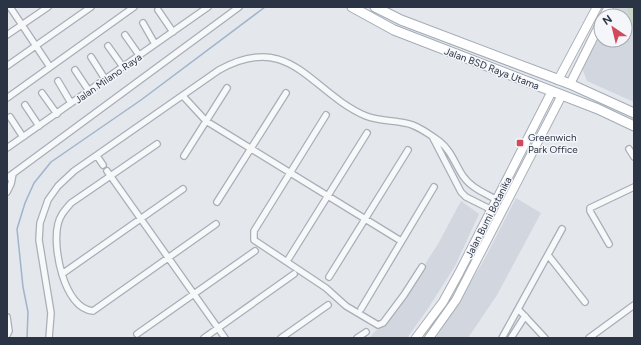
<svg xmlns="http://www.w3.org/2000/svg" width="641" height="345" font-family="Figtree,sans-serif">
  <style>
    .built { fill: #d2d6de }
    .green { fill: #c9d6c5 }
    .lines { fill: none; stroke-linecap: round; stroke-linejoin: round }
    .stream { stroke: #9fb4cc; stroke-width: 1.5 }
    .minor-casing { stroke: #a9aeb7; stroke-width: 8 }
    .secondary-casing { stroke: #a9aeb7; stroke-width: 10 }
    .primary-casing { stroke: #a3abb8; stroke-width: 11 }
    .minor { stroke: #f7f8fa; stroke-width: 5.5 }
    .secondary { stroke: #fff; stroke-width: 8 }
    .primary { stroke: #fff; stroke-width: 9 }
    .poi-dot { fill: #d1495b; stroke: #f4f6f9; stroke-width: 1.5 }
    .labels { text-anchor: middle; stroke-width: 3; stroke-linejoin: round; paint-order: stroke }
    .street-label { font-size: 10px; fill: #2b3445; stroke: #f4f6f9 }
    .poi-label { font-size: 10px; fill: #2b3445; stroke: #f4f6f9; text-anchor: start }
  </style>
  <rect width="100%" height="100%" fill="#e4e7ec"/>
  <path class="built" d="M616,7H626L634,28V102L587,81L582,68L601,34V40H625V16H611Z
    M516,198L541,213L497,295L468,338H436L483,262Z
    M461,201L479,214L455,266L427,310L407,338H369L383,323L409,289L438,244Z"/>
  <path class="green" d="M626,7H634V28Z"/>
  <g class="lines">
    <path class="stream" d="M27,338L28,312L23,287L17,229L25,203L34,183L51,162L141,100L265,7"/>
    <g class="minor-casing">
      <path id="minor" d="M10,7L50,67
        M158,10L173,32
        M143,23L155,44
        M7,35L48,7
        M125,35L139,55
        M108,46L123,67
        M91,57L105,79
        M7,66L91,7
        M75,70L89,91
        M58,81L71,103
        M42,93L57,114
        M183,96L206,121L401,241
        M7,98L134,7
        M25,105L39,126
        M326,115L254,231V240L326,288L346,306L378,325L383,323L404,295L422,267
        M10,117L23,137
        M433,138L461,192L466,197L492,210
        M157,144L71,203C65,210 60,215 58,224C52,247 64,309 93,311L216,224
        M7,148L208,7
        M629,149L634,157
        M97,156L103,165
        M184,156L227,88
        M107,171L225,338
        M7,178L239,7
        M7,192L11,184L13,174
        M217,202L286,93
        M609,244L590,211V208L634,187
        M548,255L585,302
        M289,258L367,133
        M62,274L183,189
        M329,277L408,150
        M361,309L434,187
        M519,310L545,338
        M7,317L9,331L7,335
        M137,334L255,251
        M49,338L51,313L39,240L40,223L48,200L58,186L74,171L219,70C291,30 310,92 366,116C378,121 392,120 405,123C417,125 429,134 439,141C451,150 455,164 463,176C471,188 485,193 497,200
        M204,338L294,274
        M281,338L328,305
        M357,338L366,332
        M502,338L562,229
        M511,338L525,316
        M589,338L634,305"/>
    </g>
    <g class="secondary-casing">
      <path id="secondary" d="M604,16L609,7
        M558,80L597,7
        M570,84L601,22
        M416,338L443,302L459,273L552,91
        M429,338L456,300L562,95"/>
    </g>
    <g class="primary-casing">
      <path id="primary" d="M352,7L394,30L598,109L634,126
        M375,7L401,20L570,84L634,113"/>
    </g>
    <use href="#minor" class="minor"/>
    <use href="#secondary" class="secondary"/>
    <use href="#primary" class="primary"/>
  </g>
  <rect class="poi-dot" x="516" y="139" width="8" height="8" rx="2"/>
  <g class="labels">
    <g class="street-label">
      <text transform="translate(492 68) rotate(21)" y="4">Jalan BSD Raya Utama</text>
      <text transform="translate(108 78) rotate(-35)" y="4">Jalan Milano Raya</text>
      <text transform="translate(488 217) rotate(-63)" y="4">Jalan Bumi Botanika</text>
    </g>
    <g class="poi-label">
      <text x="528" y="141">Greenwich<tspan x="528" dy="12">Park Office</tspan></text>
    </g>
  </g>
  <rect width="641" height="345" fill="none" stroke="#2b3445" stroke-width="16"/>
  <g transform="translate(613 28) rotate(325)"><circle r="19" fill="#f4f6f9" stroke="#a4a8b1"/>
  <path d="M0-3L7 15L0 10L-7 15Z" fill="#d1495b"/>
  <text y="-6" font-size="11" font-weight="bold" text-anchor="middle" fill="#2b3445">N</text>
  </g>
</svg>
